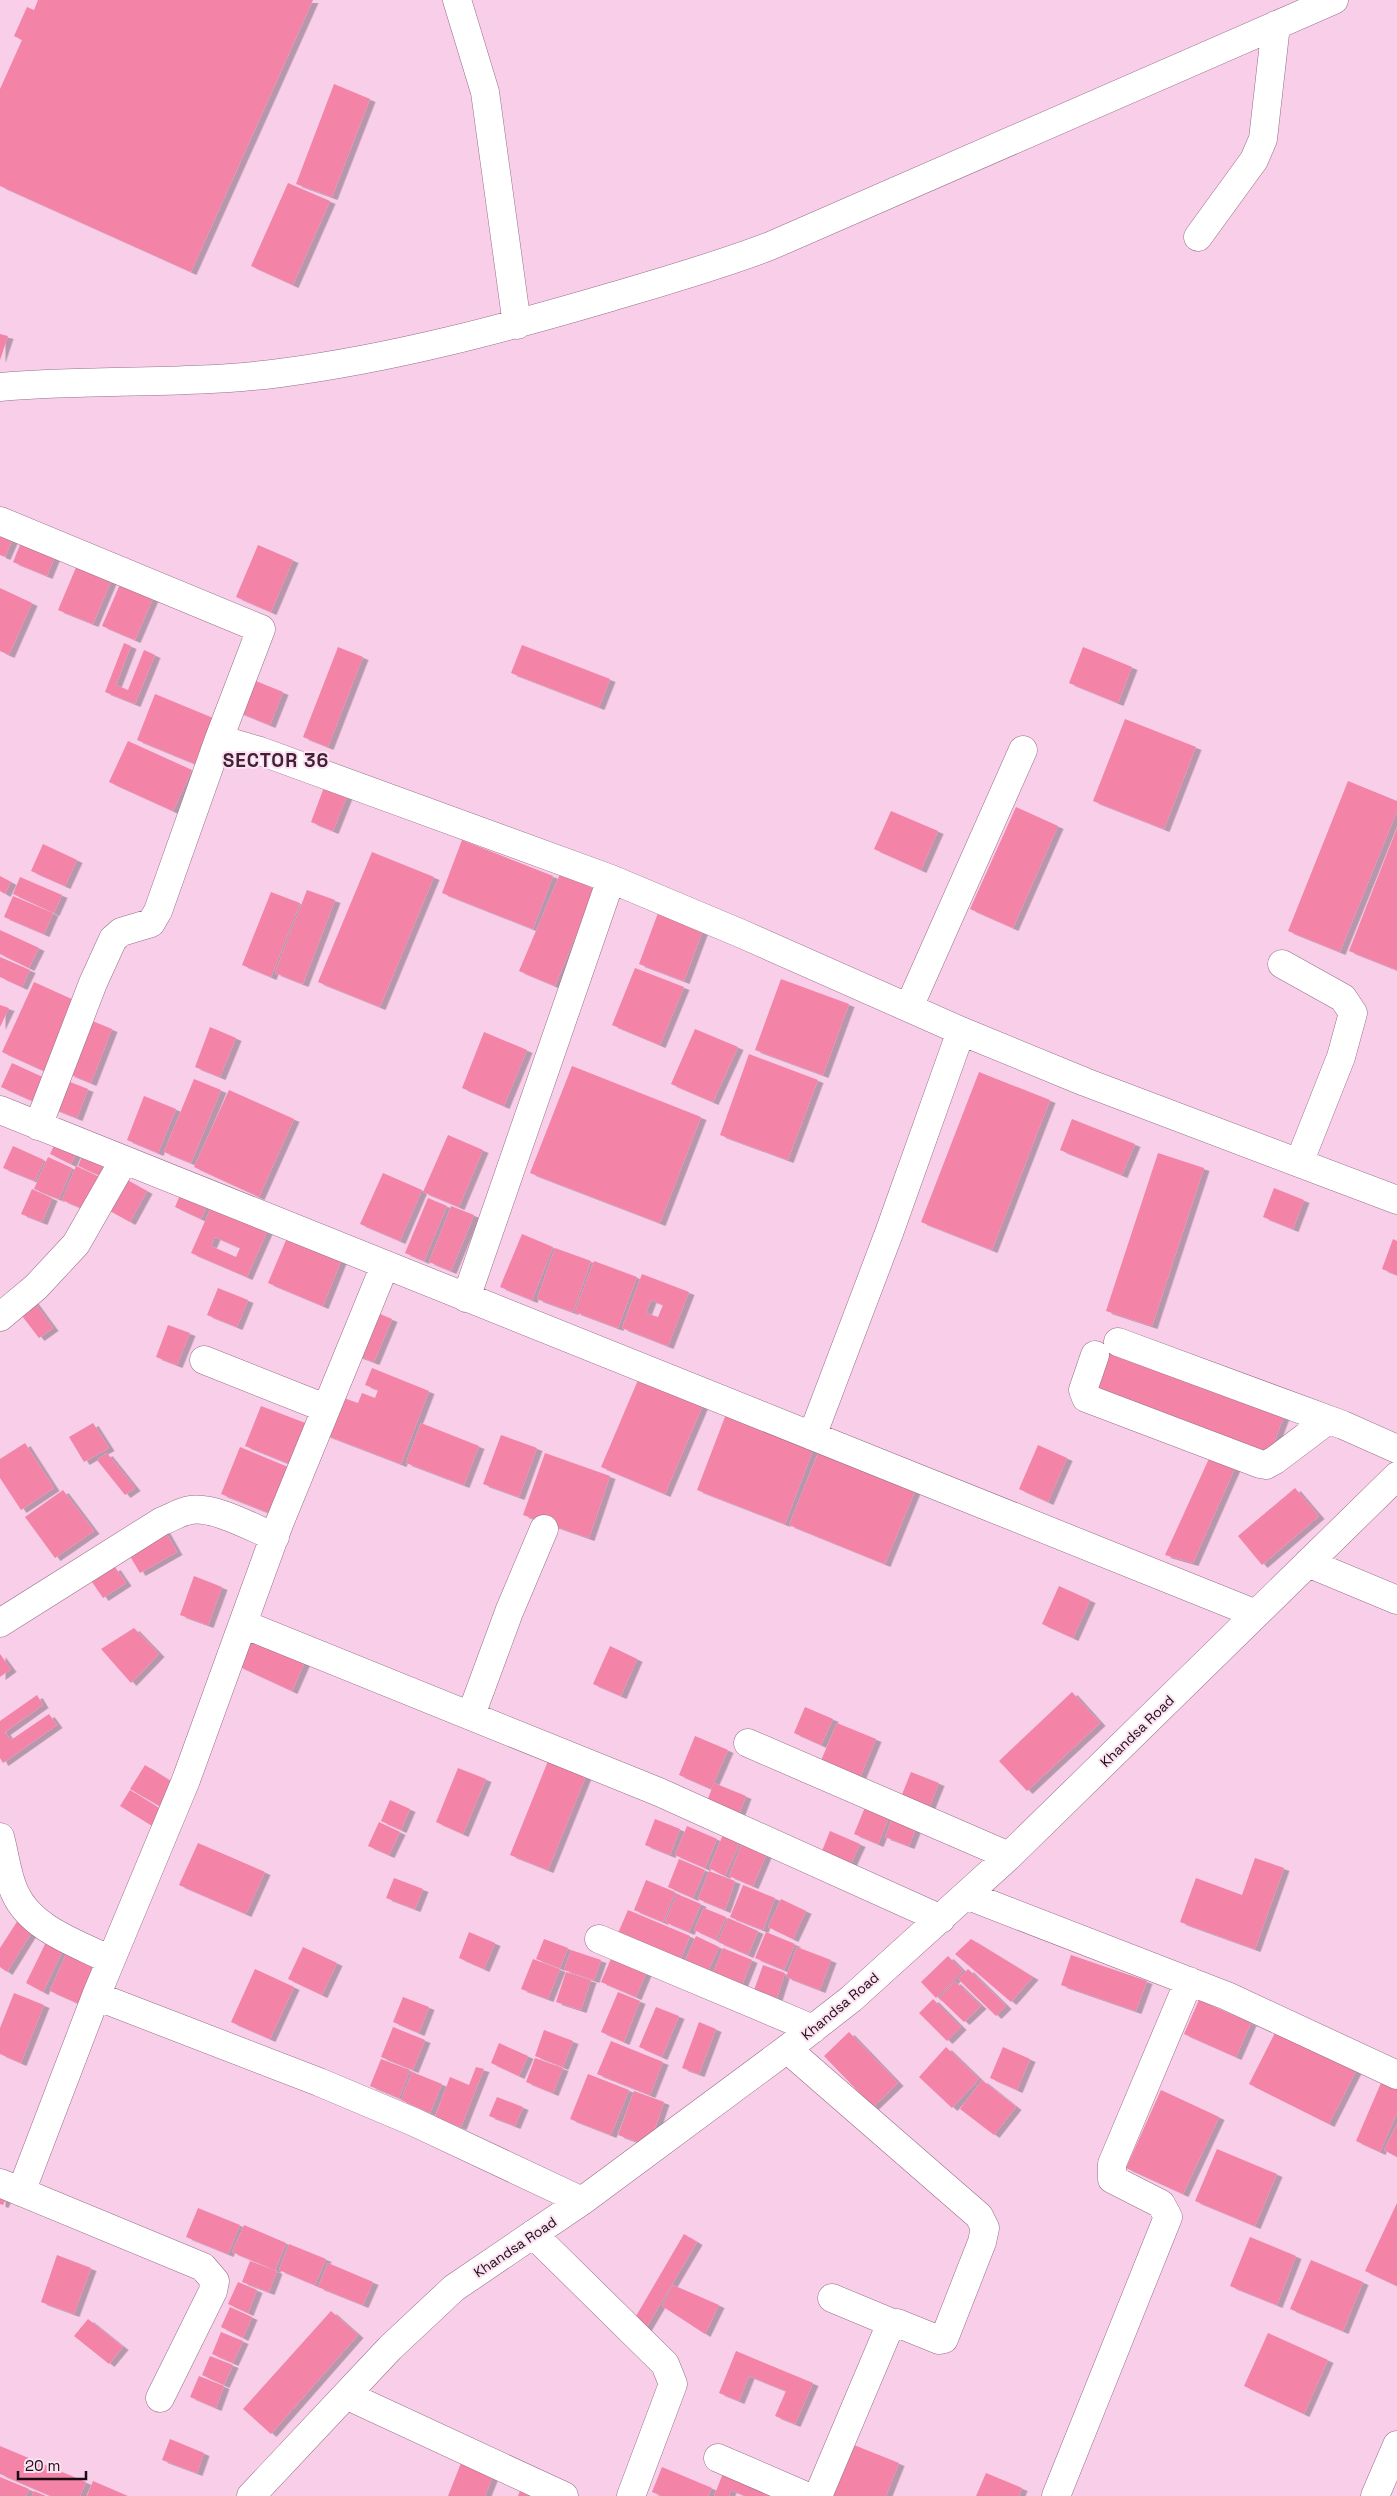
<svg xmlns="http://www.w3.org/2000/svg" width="1397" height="2496" font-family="'Space Grotesk',sans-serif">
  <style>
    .building { fill: #f383a7; fill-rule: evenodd; filter: url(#shadow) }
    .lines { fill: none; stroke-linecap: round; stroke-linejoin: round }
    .minor-casing { stroke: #966f88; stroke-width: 29 }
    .minor { stroke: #fff; stroke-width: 28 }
    .labels { text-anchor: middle; stroke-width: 4; stroke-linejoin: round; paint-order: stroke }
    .street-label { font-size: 14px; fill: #1b0d16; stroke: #fce1f1 }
    .district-label { font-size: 19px; font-weight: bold; letter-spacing: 1px; fill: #432238; stroke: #fce1f1 }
  </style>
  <defs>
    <filter id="shadow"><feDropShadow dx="5.5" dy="3" stdDeviation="0" flood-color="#0004"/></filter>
  </defs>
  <rect width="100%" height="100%" fill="#f9cee9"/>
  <path class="building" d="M38,0H313L191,272L0,186V89L22,40L14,36L27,7L34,10Z
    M334,84L370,99L332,197L296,184Z
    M288,183L330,201L293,285L251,266Z
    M0,334L8,336L0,360Z
    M0,525L16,532L5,557L0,555Z
    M24,535L58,549L47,576L13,562Z
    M258,545L293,560L271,612L236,597Z
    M80,558L115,572L93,624L58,610Z
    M124,575L157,589L135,640L102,626Z
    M0,588L32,603L9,655L0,651Z
    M124,643L131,646L116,685L128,690L144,650L155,655L135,704L105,692Z
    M522,645L610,679L599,707L511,673Z
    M338,647L363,657L328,747L303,737Z
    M1083,647L1132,667L1118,703L1069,683Z
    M251,679L283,692L270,725L238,712Z
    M155,694L218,720L200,766L137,740Z
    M1125,719L1196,747L1164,829L1093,801Z
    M128,741L192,770L173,811L109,782Z
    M1348,781L1397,801V811L1340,952L1288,931Z
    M326,782L349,791L333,831L311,822Z
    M1016,807L1058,826L1013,928L970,909Z
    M891,811L938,831L921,870L874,849Z
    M1397,828V970L1349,951Z
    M462,840L553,876L533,929L442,893Z
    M43,844L77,860L65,886L31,871Z
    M372,852L434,877L380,1007L318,982Z
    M560,874L595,889L555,986L519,971Z
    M0,876L11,882L5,894L0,891Z
    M20,877L62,895L54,913L13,894Z
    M307,890L335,900L303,984L275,973Z
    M271,892L300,903L271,977L242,965Z
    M13,896L53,913L44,934L4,917Z
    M658,913L703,930L684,981L639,964Z
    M0,930L39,948L29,968L0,954Z
    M0,957L30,970L22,987L0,977Z
    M635,968L684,987L660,1045L612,1025Z
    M781,979L849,1004L823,1075L755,1050Z
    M34,982L76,1001L44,1071L2,1052Z
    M0,1005L9,1008L0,1027Z
    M90,1020L112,1029L91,1083L69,1074Z
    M210,1027L236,1038L220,1077L195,1067Z
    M695,1029L738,1047L713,1102L671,1084Z
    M484,1032L527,1050L504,1106L462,1088Z
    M749,1054L818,1080L788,1160L720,1135Z
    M12,1063L47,1079L37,1103L1,1087Z
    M572,1066L701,1117L660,1223L530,1173Z
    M979,1072L1050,1100L992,1250L921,1222Z
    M60,1078L88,1089L77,1118L49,1107Z
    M194,1079L221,1090L191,1163L164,1152Z
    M229,1090L294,1119L259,1197L194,1167Z
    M144,1096L176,1109L158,1153L127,1140Z
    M1072,1119L1135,1144L1122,1175L1060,1150Z
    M448,1135L483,1150L459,1207L423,1192Z
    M58,1137L79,1147L71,1164L50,1154Z
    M13,1146L44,1160L35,1181L3,1168Z
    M86,1147L108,1156L99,1175L78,1166Z
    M1158,1153L1204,1168L1152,1326L1106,1311Z
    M48,1157L72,1168L59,1199L34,1189Z
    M76,1166L104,1179L90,1212L62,1200Z
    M383,1173L422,1190L400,1241L360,1224Z
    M120,1176L147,1191L130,1222L103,1207Z
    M184,1186L211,1197L201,1219L175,1207Z
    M1274,1188L1304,1200L1293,1229L1263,1217Z
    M32,1189L52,1198L42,1222L21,1214Z
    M428,1198L447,1206L424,1261L405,1253Z
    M213,1203L269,1227L247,1277L191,1253ZM215,1237L240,1248L236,1257L211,1246Z
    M451,1206L474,1215L451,1271L429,1262Z
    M289,1233L343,1256L323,1306L268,1283Z
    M522,1234L553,1247L532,1300L500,1287Z
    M1393,1239L1397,1241V1275L1382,1269Z
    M555,1248L591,1261L573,1312L537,1299Z
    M594,1261L637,1277L618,1328L575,1312Z
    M642,1274L689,1292L668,1346L622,1328ZM651,1300L663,1305L658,1317L646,1313Z
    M218,1288L248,1300L237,1327L207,1315Z
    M31,1298L53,1328L39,1338L16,1308Z
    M373,1311L392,1319L374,1362L355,1355Z
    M168,1325L190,1333L177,1365L156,1357Z
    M1110,1344L1286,1411L1269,1456L1093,1389Z
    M372,1368L429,1391L401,1464L323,1434L338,1396L358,1403L362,1393L375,1398L378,1390L365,1385Z
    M641,1373L705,1400L665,1494L601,1467Z
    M261,1406L308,1424L292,1465L245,1446Z
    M728,1409L816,1442L785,1524L697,1490Z
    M93,1423L109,1448L84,1462L69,1437Z
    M421,1423L479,1446L464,1485L406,1463Z
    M501,1435L537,1448L519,1497L483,1484Z
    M25,1443L54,1488L21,1510L0,1478V1459Z
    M1038,1445L1067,1458L1048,1502L1019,1489Z
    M821,1446L917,1486L885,1564L789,1525Z
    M240,1447L288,1467L269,1513L221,1494Z
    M1212,1452L1238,1461L1193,1563L1165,1555Z
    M107,1453L135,1488L125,1495L97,1460Z
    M545,1453L610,1476L589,1538L523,1515Z
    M1295,1488L1319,1516L1262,1565L1238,1536Z
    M63,1490L94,1531L55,1558L25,1517Z
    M164,1529L177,1552L140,1573L127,1551Z
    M115,1567L126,1583L103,1598L92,1582Z
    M194,1576L222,1587L208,1625L180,1615Z
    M1059,1586L1090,1600L1073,1638L1042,1624Z
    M134,1628L159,1654L131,1683L101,1649Z
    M253,1632L307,1657L292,1691L238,1666Z
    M610,1646L637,1659L621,1696L593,1684Z
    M0,1654L11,1669L0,1677Z
    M1072,1692L1100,1723L1027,1791L999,1761Z
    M37,1695L43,1705L5,1732L11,1740L49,1714L57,1725L3,1763L0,1758V1721Z
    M805,1707L833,1719L821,1745L794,1733Z
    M837,1723L876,1739L859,1780L820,1763Z
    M695,1736L728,1750L711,1789L679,1775Z
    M548,1761L586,1776L548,1870L510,1855Z
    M145,1765L180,1787L166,1810L130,1789Z
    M458,1768L486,1779L463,1834L436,1822Z
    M911,1772L939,1783L927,1813L899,1802Z
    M714,1783L746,1796L736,1822L704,1809Z
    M130,1790L167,1813L157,1829L120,1806Z
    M390,1800L410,1809L401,1830L381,1821Z
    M868,1800L892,1810L878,1844L854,1834Z
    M895,1811L919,1820L909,1846L885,1837Z
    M655,1819L680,1829L670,1855L645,1845Z
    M379,1822L400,1832L389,1855L368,1846Z
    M687,1826L717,1839L705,1868L675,1855Z
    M725,1830L742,1837L725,1876L709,1868Z
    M830,1831L860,1844L849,1868L820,1856Z
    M744,1838L769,1848L753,1886L729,1876Z
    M198,1843L265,1872L246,1914L179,1885Z
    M1255,1858L1284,1868L1255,1949L1180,1922L1196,1878L1242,1895Z
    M679,1859L705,1870L693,1898L668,1887Z
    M709,1871L735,1881L725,1910L698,1899Z
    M394,1878L423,1889L415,1909L386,1898Z
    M646,1880L675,1892L663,1922L634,1910Z
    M743,1885L775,1898L763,1930L730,1917Z
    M677,1894L701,1904L689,1932L665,1922Z
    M781,1899L806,1911L793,1939L768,1927Z
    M704,1908L726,1917L716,1940L694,1930Z
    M628,1910L690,1936L677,1967L615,1940Z
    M20,1917L35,1927L7,1972L0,1967V1948Z
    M728,1918L758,1931L748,1955L718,1942Z
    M469,1932L495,1943L484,1969L459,1958Z
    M766,1932L795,1944L784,1970L755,1958Z
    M49,1936L66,1944L43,1992L26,1983Z
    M696,1936L719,1947L706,1976L683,1965Z
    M544,1939L568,1948L560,1968L536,1959Z
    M971,1939L1033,1977L1011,2002L955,1954Z
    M69,1947L103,1961L84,2006L50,1991Z
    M303,1947L337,1963L322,1995L288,1979Z
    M616,1947L651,1961L636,1997L601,1982Z
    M797,1947L831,1960L820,1990L786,1977Z
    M723,1948L752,1960L740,1990L711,1978Z
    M571,1950L601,1960L594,1980L564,1970Z
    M1071,1955L1147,1981L1136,2011L1061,1985Z
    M948,1956L963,1971L936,1998L921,1982Z
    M533,1959L560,1969L548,1999L521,1989Z
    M763,1965L785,1973L776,2001L753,1993Z
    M255,1969L294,1987L270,2039L231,2022Z
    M968,1969L1006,2006L996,2016L958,1979Z
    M566,1972L591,1980L581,2010L556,2002Z
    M955,1981L981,2006L964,2022L939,1998Z
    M618,1992L640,2001L624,2042L601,2032Z
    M14,1993L44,2005L21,2063L0,2054V2028Z
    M403,1997L429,2007L419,2033L393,2022Z
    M933,1999L961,2027L947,2041L919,2013Z
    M1199,2000L1251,2023L1236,2057L1184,2034Z
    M656,2007L679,2016L662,2057L639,2047Z
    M699,2022L716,2029L699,2074L682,2068Z
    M1279,2025L1359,2065L1329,2124L1249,2084Z
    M393,2027L425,2040L413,2070L381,2057Z
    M544,2030L573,2041L563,2067L535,2056Z
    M849,2032L898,2083L873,2107L824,2056Z
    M611,2041L663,2062L650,2095L597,2074Z
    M499,2043L528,2056L519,2076L491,2063Z
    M946,2047L979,2079L952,2108L919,2077Z
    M1003,2047L1030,2059L1017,2090L990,2078Z
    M535,2058L563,2068L553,2093L526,2082Z
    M381,2059L410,2070L399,2098L370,2086Z
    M476,2067L484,2069L461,2127L435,2117L450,2077L469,2085Z
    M412,2072L442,2084L430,2113L401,2100Z
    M588,2074L629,2090L611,2135L570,2119Z
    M1384,2076L1397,2082V2113L1380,2152L1356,2141Z
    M982,2080L1016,2107L994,2135L960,2109Z
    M1161,2090L1219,2117L1183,2194L1126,2168Z
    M634,2091L664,2102L649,2146L618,2135Z
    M497,2097L523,2107L515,2126L489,2116Z
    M1397,2124V2157L1384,2150Z
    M1217,2149L1277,2174L1255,2226L1195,2201Z
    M0,2186L10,2190L3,2205L0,2204Z
    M1397,2203V2286L1365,2271Z
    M198,2208L240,2225L228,2254L186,2237Z
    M244,2225L286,2243L275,2270L232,2252Z
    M684,2234L697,2242L645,2330L632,2323Z
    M1250,2237L1296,2256L1277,2305L1230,2286Z
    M289,2244L326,2259L315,2285L279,2270Z
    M57,2255L91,2268L74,2314L41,2302Z
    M1311,2260L1363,2282L1343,2331L1290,2309Z
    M250,2261L277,2271L269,2292L242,2282Z
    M328,2263L373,2282L363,2305L318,2287Z
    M238,2282L257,2290L248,2313L228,2304Z
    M673,2285L719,2305L705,2334L662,2306Z
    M230,2307L252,2317L243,2338L221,2327Z
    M331,2311L358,2335L271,2434L243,2409Z
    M88,2319L123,2347L109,2364L74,2336Z
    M221,2332L243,2341L233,2363L212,2354Z
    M1268,2333L1328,2360L1304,2414L1244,2386Z
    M736,2351L813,2383L795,2424L775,2416L786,2391L749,2376L739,2401L719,2393Z
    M210,2356L233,2365L224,2385L202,2375Z
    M199,2376L224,2386L216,2408L190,2397Z
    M170,2439L204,2453L197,2473L162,2460Z
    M849,2443L899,2463L886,2496H828Z
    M0,2446L86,2482L80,2496H51L0,2474Z
    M463,2458L495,2471L485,2496H448Z
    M662,2467L712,2488L708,2496H662L652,2492Z
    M724,2471L776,2496H745L731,2490L729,2496H714Z
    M986,2473L1022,2488L1019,2496H976Z
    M0,2477L29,2489L26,2496H0Z
    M93,2481L128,2496H87Z
    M521,2488L541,2496H518Z
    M34,2491L46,2496H32Z"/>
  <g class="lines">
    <g class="minor-casing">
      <path id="minor" d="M457,0L485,92L517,325
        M1198,237L1254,160L1263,139L1276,25
        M0,387C93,379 187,385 280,373C394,358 502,329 611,297C665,281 718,266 770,246L1334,0
        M0,521L261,629L219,739L158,911L151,923L121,932L113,939L93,983L38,1126
        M219,739L260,751L611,879L742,934L961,1031L1085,1082L1397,1200
        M1282,964L1343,998L1353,1013L1341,1057L1299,1163
        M909,1007L1023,750
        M0,1110L1256,1614
        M466,1298L611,879
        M0,1317L36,1287L76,1244L124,1160
        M1118,1342L1343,1425L1397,1449
        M1095,1355L1083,1390L1086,1398L1260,1464L1266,1465L1275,1460L1328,1420
        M204,1360L325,1408
        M812,1436L889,1233L961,1031
        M1308,1563L1397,1600
        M0,1623L162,1521C171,1518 181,1511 191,1510C214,1506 253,1528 275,1537
        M243,1624L659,1792L941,1919
        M471,1715L509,1612L544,1529
        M748,1743L1009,1856
        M0,1837C5,1855 7,1876 15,1893C31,1929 77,1943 110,1960
        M966,1895L1227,1996L1397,2075
        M599,1939L813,2029
        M96,1996L319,2082L414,2122L582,2201
        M787,2049L979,2216L985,2228L982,2242L944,2339L939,2340L897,2323H892L889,2328L818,2496
        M0,2183L203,2267L215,2281L213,2291L160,2398
        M21,2192L96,1996L186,1780L279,1524L385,1265
        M533,2234L665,2364L673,2384L631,2496
        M832,2298L892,2323
        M346,2395L564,2496
        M718,2458L806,2496
        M251,2496L390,2348L454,2288L582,2201L787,2049L851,1999L1009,1856L1397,1476
        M1056,2496L1168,2217L1161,2204L1112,2179V2164L1189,1981
        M1375,2496L1397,2445"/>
    </g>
    <use href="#minor" class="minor"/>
  </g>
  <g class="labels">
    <g class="street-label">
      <text transform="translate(1137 1731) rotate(-44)" y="5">Khandsa Road</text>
      <text transform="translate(840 2006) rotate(-40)" y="5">Khandsa Road</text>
      <text transform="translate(515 2247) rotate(-34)" y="5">Khandsa Road</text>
    </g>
    <g class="district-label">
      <text x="276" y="767">SECTOR 36</text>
    </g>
  </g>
  <path d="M18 2471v8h68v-8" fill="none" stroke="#1b0d16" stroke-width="2.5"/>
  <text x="25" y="2471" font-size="15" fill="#1b0d16" stroke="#fce1f1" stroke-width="4" paint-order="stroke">20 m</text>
</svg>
